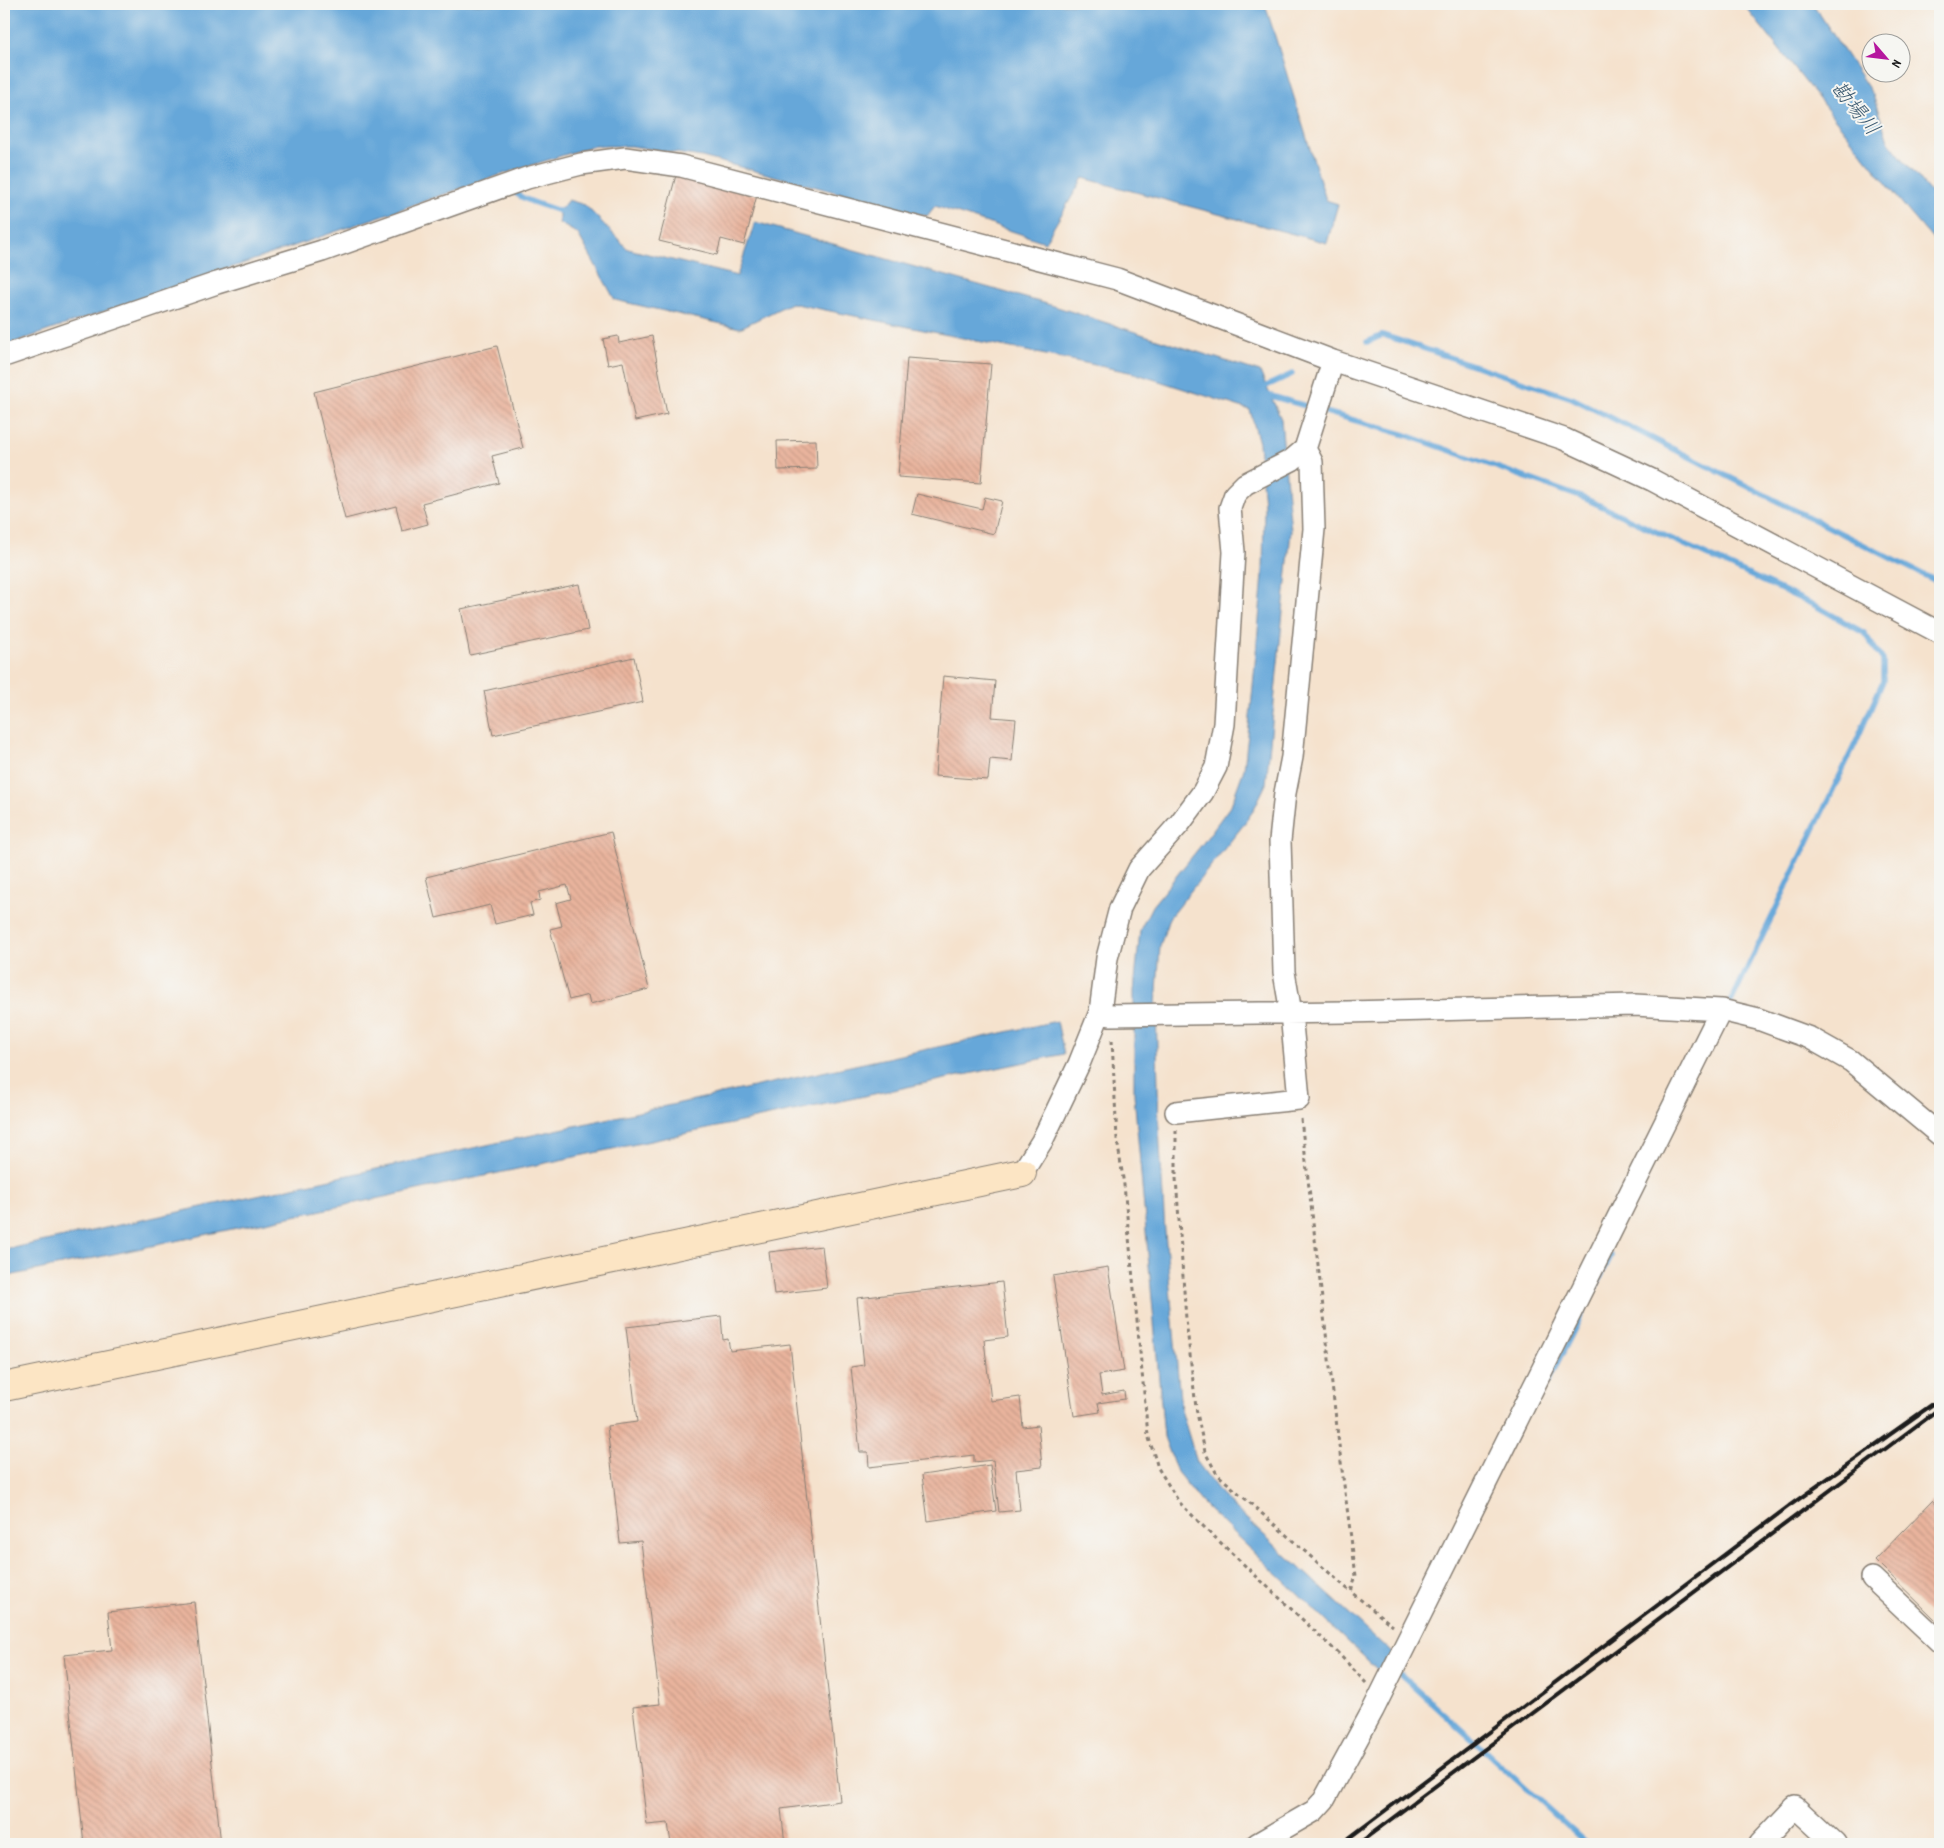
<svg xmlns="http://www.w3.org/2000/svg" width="1944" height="1848" font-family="Dekko,'Klee One',sans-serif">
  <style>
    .water { fill: #66a7d9; stroke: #41627a }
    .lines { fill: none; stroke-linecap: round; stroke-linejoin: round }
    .stream { stroke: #66a7d9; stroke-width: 5.5 }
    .building { fill: url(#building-back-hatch) }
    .street-casing { stroke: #887f74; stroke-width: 24 }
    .secondary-casing { stroke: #887f74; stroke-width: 30 }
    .path { stroke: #887f74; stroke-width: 3; stroke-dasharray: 4 4; stroke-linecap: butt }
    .street { stroke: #fff; stroke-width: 21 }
    .secondary { stroke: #fce5c4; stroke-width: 28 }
    .rail { stroke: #1c1c1c; stroke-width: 4 }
    .labels { text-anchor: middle; stroke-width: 4; stroke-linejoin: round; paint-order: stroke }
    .water-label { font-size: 21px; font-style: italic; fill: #3d5b71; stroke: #f6f6f2 }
  </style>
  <defs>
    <pattern id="building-back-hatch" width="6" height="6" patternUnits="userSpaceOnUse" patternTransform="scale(1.25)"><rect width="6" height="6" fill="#e9b49d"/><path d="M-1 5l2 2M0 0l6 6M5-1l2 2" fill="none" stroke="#c79a87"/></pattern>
  </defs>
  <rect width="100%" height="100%" fill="#f6f6f2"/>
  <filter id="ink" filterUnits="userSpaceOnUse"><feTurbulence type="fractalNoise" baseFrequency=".02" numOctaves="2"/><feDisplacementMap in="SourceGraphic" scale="10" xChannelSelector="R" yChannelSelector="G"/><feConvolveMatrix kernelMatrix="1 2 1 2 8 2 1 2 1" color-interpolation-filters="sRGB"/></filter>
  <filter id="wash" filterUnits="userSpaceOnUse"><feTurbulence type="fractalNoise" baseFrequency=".0096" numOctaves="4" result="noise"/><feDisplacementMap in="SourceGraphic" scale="20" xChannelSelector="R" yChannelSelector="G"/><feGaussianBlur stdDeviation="1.12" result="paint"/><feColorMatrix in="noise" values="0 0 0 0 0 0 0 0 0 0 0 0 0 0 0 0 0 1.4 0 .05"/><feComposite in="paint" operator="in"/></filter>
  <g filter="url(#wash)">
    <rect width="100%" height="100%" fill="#f5e2cd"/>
    <path class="water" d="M4,4H1265L1326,200L1338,204L1327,243L1083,178L1045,242L935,206L927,216L702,157L631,146H593L500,175L4,346Z
      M1743,4H1813L1873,95L1888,141L1940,204V248L1909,212Z
      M568,200L585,205L628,249L737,276L755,222L1054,306L1260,372L1281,419L1291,531L1266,784L1253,811L1241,828L1169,918L1160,946L1156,1006L1159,1128L1165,1232L1181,1410L1197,1462L1225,1499L1393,1654L1382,1674L1203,1504L1177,1472L1164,1437L1134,1094V991L1140,930L1152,906L1203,843L1231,805L1244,769L1251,708L1263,575L1264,506L1259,443L1250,410L1134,373L791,303L740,328L615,300L578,234L559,223V211Z
      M1057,1021L1064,1054L4,1277V1250Z"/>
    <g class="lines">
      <path class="stream" d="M510,188C522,202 548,206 565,213
        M1367,342L1383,335L1572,398L1940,583
        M1260,389L1292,374
        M1264,394L1313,408
        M1322,411L1406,435L1586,499L1816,606L1864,633L1883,660V681L1856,742L1728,1008
        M1548,1382L1611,1256
        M1397,1671L1587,1844"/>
    </g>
    <g id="blocks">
      <path class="building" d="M676,175L757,195L744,245L721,239L717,255L659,241Z
        M618,336L619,343L652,336L667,414L635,421L623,362L608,365L603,339Z
        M497,346L523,448L492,456L499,483L422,503L428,524L402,531L396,506L345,519L314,392Z
        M907,358L991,364L981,483L898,477Z
        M816,440L817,469L778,470L777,441Z
        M917,494L982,509L985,497L1002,501L994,534L912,514Z
        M579,584L588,630L470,655L461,609Z
        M634,657L643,702L493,735L484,691Z
        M943,676L995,681L992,717L1016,719L1012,761L990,759L988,780L935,776Z
        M611,832L649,989L590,1004L588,995L569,1000L550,929L562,926L556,903L571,899L567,885L539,892L540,900L530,903L533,915L495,924L490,905L436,918L426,877Z
        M822,1246L827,1288L774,1294L769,1252Z
        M1108,1267L1124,1371L1099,1375L1102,1395L1124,1391L1125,1399L1098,1403L1100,1412L1074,1416L1053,1276Z
        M1002,1282L1008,1337L984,1340L991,1401L1020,1397L1023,1427L1038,1425L1042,1467L1016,1470L1020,1510L999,1512L993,1460L974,1462V1455L869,1467L868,1452H860L851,1367L864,1365L857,1298Z
        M721,1316L723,1340L728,1339L730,1351L790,1344L840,1801L781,1809L785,1844H671L668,1823L647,1825L633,1707L660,1704L641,1541L620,1543L607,1426L637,1422L626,1327Z
        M990,1465L996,1511L928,1521L922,1475Z
        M1932,1501L1940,1510V1624L1875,1560Z
        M194,1602L221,1844H84L64,1655L112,1650L108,1612Z"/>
    </g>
  </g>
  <g filter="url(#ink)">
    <use href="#blocks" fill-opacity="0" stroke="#887f74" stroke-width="1"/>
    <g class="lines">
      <g class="street-casing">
        <path id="street" d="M4,356L217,283L322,251L527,178L581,164L625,158L681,166L1117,279L1333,361L1564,439L1652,480L1940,633
          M1100,1012L1110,1015L1347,1012L1635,1005L1721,1010L1758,1019L1810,1038L1851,1061L1940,1135
          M1176,1112L1299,1099L1291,1013L1284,972L1280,841L1285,793L1292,757L1314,529L1312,462L1305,449
          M1022,1173L1042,1141L1079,1064L1100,1012L1107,958L1120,908L1139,869L1180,823L1203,792L1216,767L1224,724L1234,552L1230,508L1235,494L1245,484L1292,460L1305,449L1333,361
          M1872,1578L1940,1642
          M1257,1844L1314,1811L1324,1800L1373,1710L1721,1010
          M1760,1844L1795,1807L1835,1844"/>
      </g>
      <g class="secondary-casing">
        <path id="secondary" d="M4,1387L1022,1173"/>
      </g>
      <path class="path" d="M1112,1040L1117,1139L1124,1185L1148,1435L1158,1468L1179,1502L1205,1528L1337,1652L1366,1683
        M1301,1119L1341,1462L1356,1576L1351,1592L1393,1626
        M1176,1130V1178L1186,1319L1196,1408L1205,1452L1217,1474L1351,1592"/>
      <use href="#street" class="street"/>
      <use href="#secondary" class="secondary"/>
      <path class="rail" d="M1341,1844L1789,1506L1940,1399
        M1358,1844L1940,1408"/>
    </g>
  </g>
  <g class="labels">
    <g class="water-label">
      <text transform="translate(1856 108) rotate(51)" y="7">勘場川</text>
    </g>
  </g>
  <rect width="1944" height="1848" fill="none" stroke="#f6f6f2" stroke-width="20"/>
  <g transform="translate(1886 58) rotate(118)"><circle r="24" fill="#f6f6f2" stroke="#9f9f9c"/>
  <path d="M0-4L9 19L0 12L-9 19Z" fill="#b5179e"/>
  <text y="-8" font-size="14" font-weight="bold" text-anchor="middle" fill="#1c1c1c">N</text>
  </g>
</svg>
